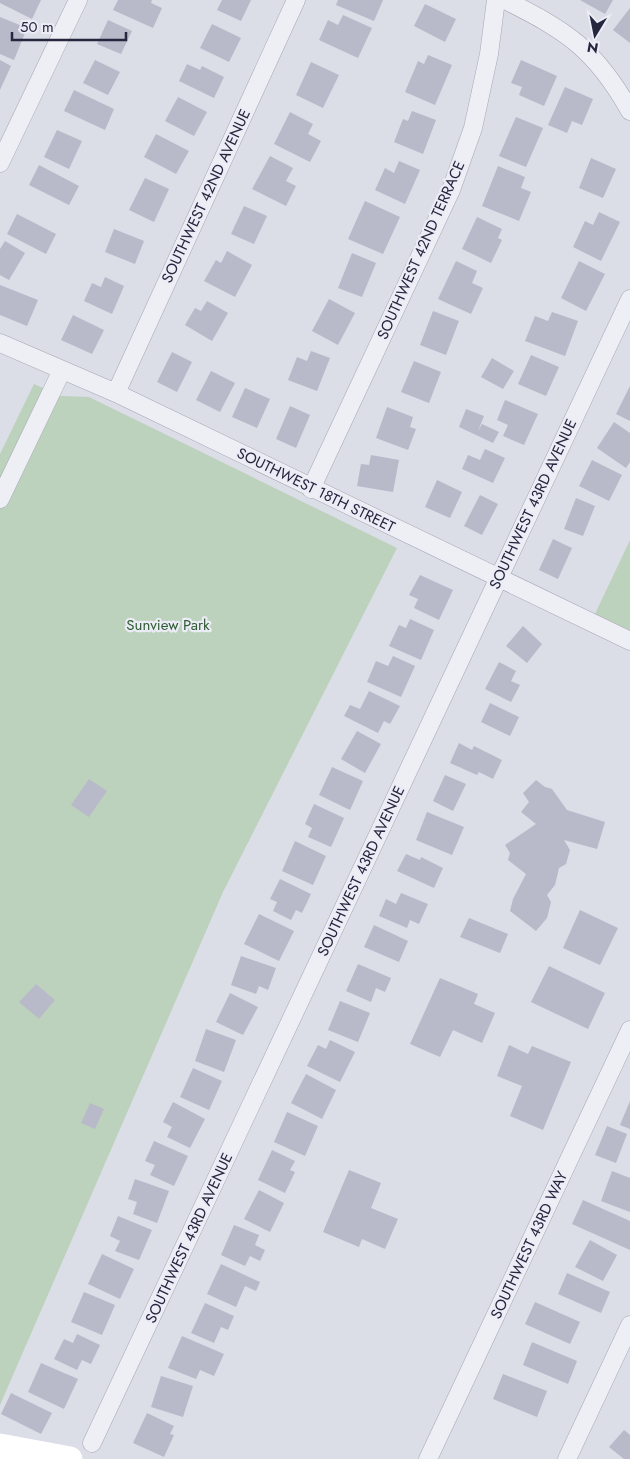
<svg xmlns="http://www.w3.org/2000/svg" width="630" height="1459" font-family="Jost,sans-serif">
  <style>
    .green { fill: #bcd2bc }
    .building { fill: #b8baca }
    .lines { fill: none; stroke-linecap: round; stroke-linejoin: round }
    .street-casing { stroke: #a4a6b4; stroke-width: 19 }
    .street { stroke: #eeeff5; stroke-width: 18 }
    .secondary { stroke: #fff; stroke-width: 25 }
    .labels { text-anchor: middle; stroke-width: 4.5; stroke-linejoin: round; paint-order: stroke }
    .street-label { font-size: 15px; fill: #24273e; stroke: #ebecf5 }
    .park-label { font-size: 15px; fill: #305b33; stroke: #ebecf5 }
  </style>
  <rect width="100%" height="100%" fill="#dbdde7"/>
  <path class="green" d="M34,384L61,396L89,397L397,548L223,892L0,1405V454Z
    M630,540V631L594,616Z"/>
  <path class="building" d="M0,0H41L32,19L0,3Z
    M118,0H152L151,3L162,8L153,28L113,10Z
    M222,0H251L241,21L217,10Z
    M338,0H383L374,21L336,5Z
    M580,0H613L605,14Z
    M425,4L456,19L445,42L414,26Z
    M630,8V43L613,30Z
    M343,15L372,28L358,58L319,40L328,20L338,25Z
    M0,17L27,28L14,60L0,54Z
    M108,20L132,31L121,54L97,44Z
    M212,24L241,38L229,62L200,48Z
    M428,55L452,65L435,105L405,92L418,61L424,64Z
    M0,60L11,66L0,90Z
    M95,60L120,72L108,95L83,83Z
    M521,60L557,76L544,106L519,95L522,87L511,83Z
    M311,62L339,75L323,108L296,95Z
    M187,64L200,70L202,66L224,77L214,98L179,81Z
    M565,87L593,99L582,125L572,121L567,133L548,125Z
    M74,90L114,109L105,130L64,111Z
    M178,97L207,112L194,136L165,121Z
    M412,111L436,120L423,154L394,142L403,119L408,121Z
    M290,112L313,124L308,134L321,141L310,162L274,144Z
    M516,117L543,128L526,167L499,156Z
    M57,130L82,141L69,169L44,157Z
    M156,134L189,151L176,174L144,157Z
    M270,156L293,168L286,181L296,186L286,206L252,189Z
    M591,158L616,169L603,198L579,188Z
    M399,161L420,170L405,204L375,190L385,168L394,173Z
    M39,165L79,186L69,205L29,185Z
    M498,166L525,177L521,188L531,192L519,221L482,206Z
    M145,178L169,189L154,222L129,210Z
    M365,201L400,217L383,254L348,239Z
    M244,206L267,216L254,244L231,234Z
    M599,212L620,222L601,261L573,247L585,221L593,225Z
    M17,214L56,234L46,254L7,234Z
    M477,217L502,229L498,238L502,240L491,263L462,249Z
    M114,229L144,241L135,264L105,252Z
    M5,241L25,253L9,280L0,275V249Z
    M227,251L252,265L235,297L204,281L216,260L221,263Z
    M352,253L376,263L362,297L338,288Z
    M456,261L477,271L472,283L483,288L471,314L438,299Z
    M579,261L605,274L586,311L561,298Z
    M105,277L124,286L112,314L84,301L92,283L101,287Z
    M0,285L38,300L27,326L0,315Z
    M329,299L355,313L338,345L312,331Z
    M207,301L228,313L212,341L185,325L195,308L201,311Z
    M433,311L459,321L446,355L420,345Z
    M552,312L578,321L565,356L525,341L535,316L548,321Z
    M73,315L104,330L92,354L61,340Z
    M311,351L330,358L317,391L288,380L297,357L307,361Z
    M172,352L192,362L177,392L157,382Z
    M531,355L559,367L546,396L518,384Z
    M492,358L514,371L503,389L481,377Z
    M414,361L441,372L429,403L401,392Z
    M211,371L235,383L220,412L196,400Z
    M630,386V421L616,414Z
    M245,388L270,399L257,428L232,417Z
    M505,400L538,414L524,445L503,436L508,425L497,420Z
    M290,406L310,415L296,448L276,439Z
    M387,407L413,417L410,427L416,429L408,450L376,438Z
    M466,409L484,416L478,431L482,424L499,432L493,443L459,427Z
    M614,422L630,433V462L626,468L597,448Z
    M485,449L505,458L493,483L462,469L468,455L480,460Z
    M371,455L399,460L393,492L357,486L361,464L369,465Z
    M592,460L622,475L609,501L579,486Z
    M437,480L462,492L450,518L425,507Z
    M480,495L498,504L482,535L464,526Z
    M576,498L595,506L583,536L564,529Z
    M553,539L572,548L558,579L539,570Z
    M420,575L453,590L439,620L414,608L418,599L409,595Z
    M410,619L434,630L421,660L389,646L399,625L406,628Z
    M523,626L542,644L527,663L506,646Z
    M393,656L415,666L401,697L367,682L376,661L388,666Z
    M499,662L516,671L511,681L520,685L511,702L485,689Z
    M369,691L400,706L390,724L384,721L378,733L344,716L350,705L360,709Z
    M490,703L519,717L510,736L481,722Z
    M357,731L381,744L365,773L341,759Z
    M459,743L472,750L474,746L502,760L493,779L479,772L477,775L450,763Z
    M332,767L363,781L350,810L319,795Z
    M445,775L466,784L453,811L433,801Z
    M89,779L107,791L89,817L71,805Z
    M536,780L545,787L552,789L567,810L605,822L597,849L564,840L570,850L566,864L559,868L555,885L547,895L551,902L547,918L536,931L510,911L513,899L526,874L508,860L510,853L505,845L536,824L521,812L529,802L523,793Z
    M314,804L344,818L331,847L308,837L312,828L305,824Z
    M427,812L464,827L452,855L416,840Z
    M295,841L326,856L313,885L282,871Z
    M406,854L420,860L421,857L443,868L434,888L397,871Z
    M280,879L311,894L302,913L296,910L291,920L273,911L277,902L270,899Z
    M401,893L428,904L419,924L410,920L407,928L379,916L386,899L396,904Z
    M580,910L618,928L600,965L563,948Z
    M259,914L294,931L279,961L244,944Z
    M469,918L508,934L500,953L460,937Z
    M374,925L408,941L399,962L364,947Z
    M241,956L276,968L268,990L259,986L256,994L231,985Z
    M358,964L391,978L385,992L376,988L371,1002L346,991Z
    M549,966L605,993L588,1029L531,1002Z
    M440,978L478,994L474,1004L495,1013L482,1043L453,1030L440,1057L410,1044Z
    M36,984L55,1000L39,1019L19,1002Z
    M230,993L258,1007L243,1035L216,1022Z
    M340,1001L370,1013L358,1042L328,1030Z
    M206,1029L236,1040L224,1072L195,1061Z
    M330,1040L355,1052L340,1082L307,1066L318,1045L326,1049Z
    M509,1045L528,1054L532,1046L571,1062L543,1130L510,1116L522,1086L497,1076Z
    M193,1068L222,1081L209,1110L180,1097Z
    M306,1074L336,1090L322,1119L291,1103Z
    M630,1101V1129L620,1125Z
    M173,1102L205,1119L190,1148L167,1137L172,1127L163,1122Z
    M90,1103L104,1109L95,1129L81,1123Z
    M287,1112L318,1126L305,1156L274,1142Z
    M607,1126L627,1134L616,1163L595,1155Z
    M154,1141L188,1156L174,1186L150,1175L155,1165L145,1161Z
    M272,1150L295,1161L290,1170L295,1172L285,1193L258,1180Z
    M349,1170L381,1183L371,1208L398,1219L385,1249L362,1239L359,1247L323,1232Z
    M612,1171L630,1178V1212L601,1201Z
    M135,1179L169,1191L157,1223L133,1214L137,1202L128,1199Z
    M259,1190L284,1203L270,1232L244,1219Z
    M583,1200L630,1221V1250L572,1224Z
    M118,1216L152,1230L139,1260L115,1251L120,1241L110,1236Z
    M234,1225L259,1235L255,1245L265,1250L260,1261L250,1256L245,1266L221,1255Z
    M590,1240L617,1255L603,1281L575,1267Z
    M102,1254L134,1269L120,1299L88,1284Z
    M221,1264L260,1282L256,1291L245,1286L236,1307L207,1294Z
    M567,1273L610,1292L601,1313L558,1294Z
    M84,1292L115,1305L102,1335L71,1322Z
    M535,1302L580,1322L570,1344L525,1324Z
    M205,1303L234,1316L228,1330L221,1327L214,1343L191,1333Z
    M77,1334L100,1345L91,1364L82,1360L77,1370L54,1359L64,1339L73,1343Z
    M182,1336L224,1354L214,1376L200,1370L196,1379L168,1368Z
    M532,1342L577,1361L568,1384L523,1365Z
    M41,1363L78,1379L64,1409L28,1392Z
    M503,1374L547,1391L537,1417L493,1399Z
    M161,1376L193,1386L183,1417L151,1407Z
    M11,1393L52,1413L41,1434L1,1414Z
    M147,1413L174,1426L170,1434L174,1435L164,1457L133,1443Z
    M624,1430L630,1435V1459H624L609,1447Z"/>
  <g class="lines">
    <g class="street-casing">
      <path id="street" d="M505,0C567,31 595,49 630,111
        M0,163L78,0
        M0,343L116,393L630,641
        M116,393L296,0
        M311,489L451,190L473,128L489,54L496,0
        M0,499L62,370
        M92,1443L630,299
        M428,1459L630,1030
        M567,1459L630,1325"/>
    </g>
    <use href="#street" class="street"/>
    <path class="secondary" d="M0,1446L70,1459"/>
  </g>
  <g class="labels">
    <g class="street-label">
      <text transform="translate(206 196) rotate(-65)" y="5">SOUTHWEST 42ND AVENUE</text>
      <text transform="translate(421 250) rotate(-66)" y="5">SOUTHWEST 42ND TERRACE</text>
      <text transform="translate(316 490) rotate(26)" y="5">SOUTHWEST 18TH STREET</text>
      <text transform="translate(533 504) rotate(-65)" y="5">SOUTHWEST 43RD AVENUE</text>
      <text transform="translate(361 871) rotate(-65)" y="5">SOUTHWEST 43RD AVENUE</text>
      <text transform="translate(189 1238) rotate(-65)" y="5">SOUTHWEST 43RD AVENUE</text>
      <text transform="translate(529 1245) rotate(-65)" y="5">SOUTHWEST 43RD WAY</text>
    </g>
    <g class="park-label">
      <text x="168" y="630">Sunview Park</text>
    </g>
  </g>
  <g transform="translate(595 35) rotate(190)" stroke="#ebecf5" stroke-width="4" paint-order="stroke">
  <path d="M0-4L9 19L0 12L-9 19Z" fill="#24273e"/>
  <text y="-8" font-size="14" font-weight="bold" text-anchor="middle" fill="#24273e">N</text>
  </g>
  <path d="M12 32v8h114v-8" fill="none" stroke="#24273e" stroke-width="2.5"/>
  <text x="20" y="32" font-size="15" fill="#24273e" stroke="#ebecf5" stroke-width="4" paint-order="stroke">50 m</text>
</svg>
